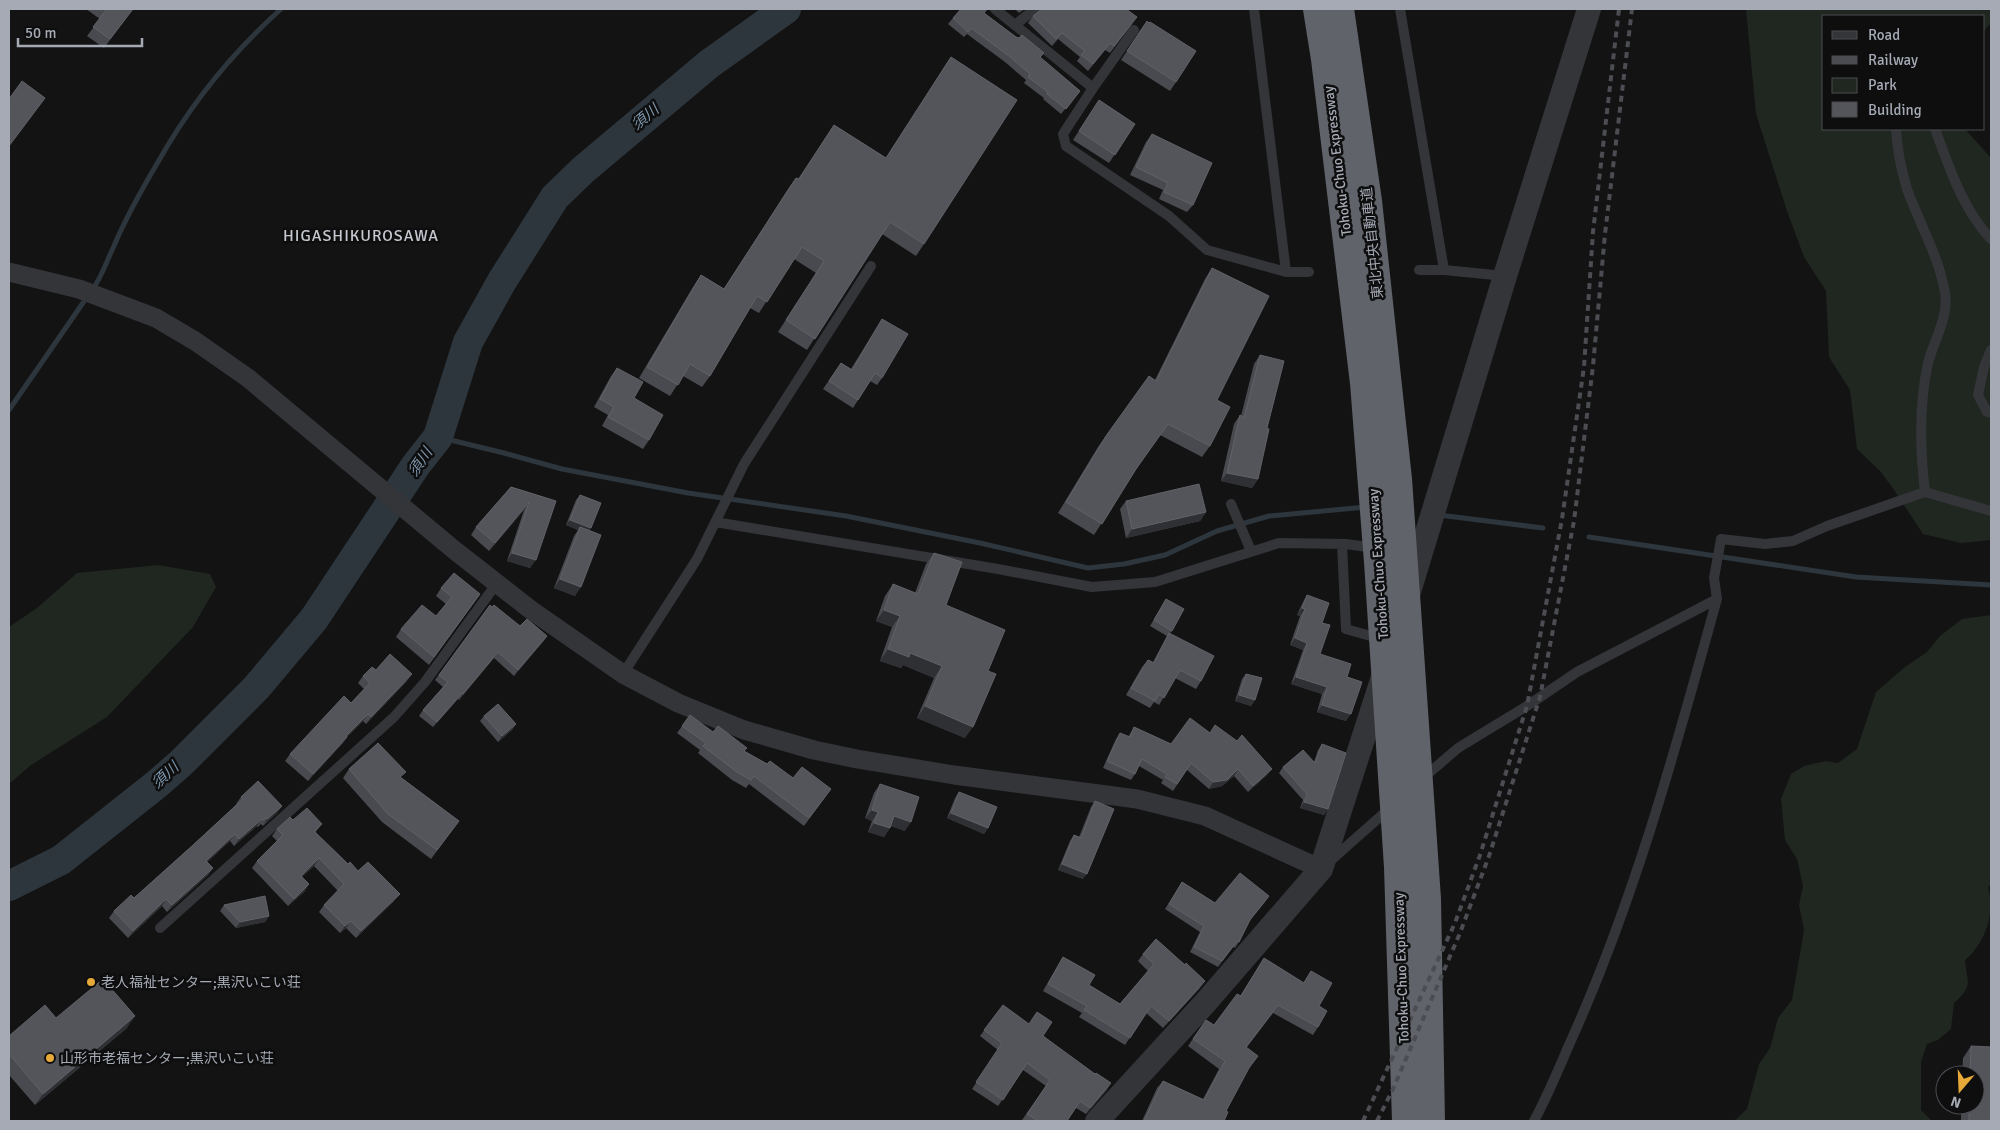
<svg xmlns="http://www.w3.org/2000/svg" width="2000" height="1130" font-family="Signika,'Noto Sans JP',sans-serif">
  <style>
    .green { fill: #1f2720 }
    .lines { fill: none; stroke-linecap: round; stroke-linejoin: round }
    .stream { stroke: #2d363c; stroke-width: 5 }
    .river { stroke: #2d363c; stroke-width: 30 }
    .service { stroke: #343539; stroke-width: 10 }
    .minor { stroke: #343539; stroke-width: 19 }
    .tertiary { stroke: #343539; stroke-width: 24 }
    .motorway { stroke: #60636a; stroke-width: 28 }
    .rail { stroke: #4b4d52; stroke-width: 4; stroke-dasharray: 6 5; stroke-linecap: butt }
    .wall { fill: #494a4f }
    .shaded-wall { fill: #2f3033 }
    .building { fill: #53555a; stroke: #606268 }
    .poi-dot { fill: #e7aa39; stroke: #0e0e0f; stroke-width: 2 }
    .labels { text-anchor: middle; stroke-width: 5; stroke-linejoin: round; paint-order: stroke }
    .street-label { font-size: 14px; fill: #a5aab4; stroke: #0e0e0f }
    .poi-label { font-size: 14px; fill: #a5aab4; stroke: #0e0e0f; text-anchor: start }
    .water-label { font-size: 15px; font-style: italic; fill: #7e98ae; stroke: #0e0e0f }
    .quarter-label { font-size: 16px; letter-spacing: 1px; fill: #c6c9d0; stroke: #0e0e0f }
  </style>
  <rect width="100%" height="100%" fill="#131314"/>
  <path class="green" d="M1746,9H1991V23L1984,31V16H1824V129H1965L1991,158V540L1961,543L1923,534L1892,487L1880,471L1857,449L1850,390L1829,357L1826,291L1804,257L1787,211L1756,114Z
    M158,565L210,574L216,587L193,627L107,717L31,765L9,784V627L37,608L77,573Z
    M1991,615V883L1988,888C1996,912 1985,944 1965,960C1967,983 1974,985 1954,1003L1951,1029L1938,1040L1927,1044L1921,1062V1110L1932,1121H1734L1747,1109L1759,1064L1770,1048L1778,1018L1792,1000L1804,930L1799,905L1803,886L1797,859L1785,840L1781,799L1791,774L1804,766L1826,761L1838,763L1857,749L1876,692L1905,667L1927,652L1940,636L1962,619Z"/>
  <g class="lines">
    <path class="stream" d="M92,290C103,275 106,262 114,246C126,217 142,189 158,162C190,105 233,52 281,9
      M9,410L87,297
      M438,437L504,453L562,469L688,493L846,516L980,543L1088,568L1124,564L1165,555L1217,531L1269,516L1366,507
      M1439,515L1543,528
      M1589,537L1856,577L1991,585"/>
    <path class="river" d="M9,886L61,860L157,784L181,763L256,688L314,619L416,465L438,437L468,342L502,281L555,197L583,170L709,64L786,9"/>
    <path class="service" d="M995,9L1093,88L1063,134L1066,146L1169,216L1207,250L1286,272H1309
      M1254,9L1286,272
      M1400,9L1444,270
      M1015,25L1035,9
      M1093,88L1134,30
      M1896,129C1897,149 1901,169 1907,189C1919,223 1939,256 1945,293C1949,317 1934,340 1928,363C1919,404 1920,450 1925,492
      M1935,129C1949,167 1963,210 1991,239
      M1419,270H1444L1505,276
      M1991,350L1984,367L1978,395L1987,412L1991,413
      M1231,504L1251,551
      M715,522L998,569L1092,587L1155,582L1279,543L1346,544L1375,548
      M1342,544L1346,629L1381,639
      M623,674L697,559L744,464L871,266
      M1422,779L1458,748L1527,706L1577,672L1717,599
      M1329,862L1391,807
      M160,928L394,717L425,682L497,583
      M1534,1121C1547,1097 1558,1071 1569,1045C1634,902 1675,751 1717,599L1714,578L1721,539L1765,544L1793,541L1827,526L1925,492L1991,511"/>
    <path class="minor" d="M9,272L79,289L156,318L195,341L248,378L453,549L531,610L623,674L678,703L744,730L814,750L857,759L954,775L1137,799L1205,816L1321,869"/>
    <path class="tertiary" d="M1408,595L1505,276L1589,9
      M1097,1121L1206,1002L1321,869L1383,677"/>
    <path class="motorway" d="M1317,9L1325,59L1364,383L1378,562L1398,867L1406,1121
      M1340,9L1368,201L1398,479L1427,899L1431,1121"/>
    <path class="rail" d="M1363,1121L1455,923L1480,855L1527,706L1562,519L1584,367L1593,232L1619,9
      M1377,1121L1393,1089L1460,933L1489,856L1540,697L1574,521L1593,366L1605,234L1632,9"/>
  </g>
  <path class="wall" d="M86,9H133L104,48L87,36L100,19Z
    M1015,9H1025L1019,13Z
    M1041,9H1126L1132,24L1110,53L1105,50L1088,71L1077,61L1080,57L1058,39L1052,46L1028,23L1033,16L1041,10Z
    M984,13L1016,37L1044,53L1040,58L1080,91L1061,114L1043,99L1044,98L1024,83L1026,80L1005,62L967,34L964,37L948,24L953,18Z
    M1141,30L1176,82L1170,91L1121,60Z
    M951,57L924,244L916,256L882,234L807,350L778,332L816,273L794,259L759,313L750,308L710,376L702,387L683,376L670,396L639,378L693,287L701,275L724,289L788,189L796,178L798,179L834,125L886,158Z
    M1099,100L1135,124L1109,163L1073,140Z
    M1152,134L1193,205L1187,212L1159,199L1163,190L1130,175L1146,142Z
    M1212,268L1217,400L1210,446L1202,457L1160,435L1135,471L1094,535L1058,513L1098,447L1149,376L1155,380L1205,279Z
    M882,319V378L877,385L870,381L853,408L823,389L841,363L851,369Z
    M1260,355L1267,428L1258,479L1252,488L1221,481L1234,424L1240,415L1241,416L1254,364Z
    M617,368L634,398L649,440L643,449L602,426L608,415L594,407L611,376Z
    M511,487L556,501L530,568L507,561L524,510L489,551L471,535L476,527Z
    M580,495L590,530L575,596L554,588L574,536L578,530L566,525L576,500Z
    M1126,501L1206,512L1200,521L1126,538L1120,509Z
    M934,553L946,605L988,671L965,738L917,718L934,678L903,665L901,668L880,661L892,627L876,621L885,596L893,584L915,593L926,564Z
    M441,588L480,594L429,665L396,637L401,629L436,616L446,604L436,596Z
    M1307,595L1322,623L1320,654L1347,677L1346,721L1317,712L1322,694L1291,684L1303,650L1290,645L1300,616L1297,615L1303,602Z
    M1166,599L1172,631L1170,633L1201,681L1196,689L1175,678L1159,705L1154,702L1150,708L1126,695L1142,667L1148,660L1153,662L1167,636L1150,626Z
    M490,605L520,626L547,636L514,676L494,658L459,700L458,699L433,727L419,716L423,710L443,687L435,680Z
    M376,670L407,681L366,724L363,721L347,737L342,744L308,781L285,761L290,754L351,703L364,689L358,683L363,676Z
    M1246,674L1255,700L1251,706L1235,701L1242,679Z
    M690,715L713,732L744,751L793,778L831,789L804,826L749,784L746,788L732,780L698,753L700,750L677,733Z
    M484,716L516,724L512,730L498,742L480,721Z
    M1134,727L1171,744L1267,775L1248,792L1234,776L1222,786L1209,789L1187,770L1173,791L1161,783L1163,780L1139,766L1135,774L1131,780L1103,768L1116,739L1120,733L1128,737Z
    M1322,744L1328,809L1324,815L1300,808L1303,800L1279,773L1283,767L1314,762L1318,750Z
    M349,769L402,778L459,821L431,859L382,822L343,778Z
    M880,784L905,831L891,826L884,837L868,832L872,821L865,818L874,793Z
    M959,792L988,828L984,834L947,818L955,798Z
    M241,797L282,806L277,813L263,826L261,824L258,827L257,826L234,846L230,841L207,862L213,868L208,875L167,912L162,906L128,938L109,918L114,911L134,898L192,846L237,804H236Z
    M1095,801L1083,879L1058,870L1070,841L1074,835L1079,837L1091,807Z
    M293,820L322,824L315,833L348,864L358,871L394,901L356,938L346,928L340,933L319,912L324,905L338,891L314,866L302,877L309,884L304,892L288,906L252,868L257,861L277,841L272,836L277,829Z
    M1182,882L1215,903L1265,902L1248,922L1239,942L1235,948L1233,947L1218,967L1190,952L1200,932L1165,909Z
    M224,905L269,916L265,922L236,928L220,911Z
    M1143,954L1200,988L1163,1028L1146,1013L1125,1045L1079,1017L1082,1013L1043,991L1058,965L1063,957L1089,985L1120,1004L1148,971L1138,961Z
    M1264,958L1303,983L1311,971L1319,1006L1318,1027L1313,1035L1273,1013L1247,1047L1248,1069L1226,1111L1224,1121H1142L1157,1088L1163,1081L1203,1099L1219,1069L1188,1046L1206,1020L1214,1025L1240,996Z
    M1003,1005L1043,1036L1107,1090L1086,1114L1076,1108L1067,1121H1024L1022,1120L1046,1086L1023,1070L998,1106L972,1089L998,1050L980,1036Z
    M56,1018L127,1028L35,1105L9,1075V1036Z
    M1971,1046L1991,1121H1961V1105H1975V1075H1962L1963,1058Z"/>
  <path class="shaded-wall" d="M1227,473L1258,479L1252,488L1221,481Z
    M529,502L524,510L489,551L495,543Z
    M1206,512L1200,521L1126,538L1132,529Z
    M570,520L591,528L587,534L580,527L578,530L566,525Z
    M512,553L536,560L530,568L507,561Z
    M560,579L581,587L575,596L554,588Z
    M1302,608L1305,609L1300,616L1297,615Z
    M884,610L900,616L892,627L876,621Z
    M547,636L543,642L514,676L518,670Z
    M1295,638L1307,643L1303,650L1290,645Z
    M888,649L910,653L942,666L934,678L903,665L901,668L880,661Z
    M498,652L494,658L459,700L463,694Z
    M412,674L407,681L366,724L371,717Z
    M1296,677L1327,687L1322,694L1291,684Z
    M462,693L458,699L433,727L437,722Z
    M1239,695L1255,700L1251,706L1235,701Z
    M1322,705L1351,714L1346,721L1317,712Z
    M925,706L973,727L965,738L917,718Z
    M368,714L363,721L341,743L346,736Z
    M516,724L512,730L498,742L502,736Z
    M347,737L342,744L308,781L313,774Z
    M1238,769L1234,776L1222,786L1209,789L1213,782Z
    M1272,769L1267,775L1248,792L1253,786Z
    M1304,802L1328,809L1324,815L1300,808Z
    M282,806L277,813L263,826L267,819Z
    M872,810L878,812L872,821L865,818Z
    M951,813L988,828L984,834L947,818Z
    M894,816L911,822L905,831L888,825Z
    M262,819L257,826L234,846L239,839Z
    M874,823L890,828L884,837L868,832Z
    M235,834L230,841L201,868L206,861Z
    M319,858L314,866L296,883L301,876Z
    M1062,864L1087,874L1083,879L1058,870Z
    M213,868L208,875L167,912L172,905Z
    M309,884L304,892L288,906L294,899Z
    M400,894L394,901L356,938L361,931Z
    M166,899L162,906L128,938L133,931Z
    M269,916L265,922L236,928L240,922Z
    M351,921L346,928L340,933L345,926Z
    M1205,981L1200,988L1163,1028L1169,1021Z
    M135,1016L127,1028L35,1105L43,1094Z
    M1111,1083L1107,1090L1086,1114L1090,1108Z"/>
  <path class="building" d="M104,9H133L110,39L93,27L106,10Z
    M961,9H987L984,13L1016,37L1019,38L1022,35L1044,53L1040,57L1080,91L1066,109L1047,94L1048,92L1028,77L1030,74L1009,56L971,28L968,32L953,18Z
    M1042,9H1126L1137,17L1114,46L1110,43L1093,64L1081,55L1085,51L1062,33L1056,39L1033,16Z
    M1147,21L1149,23L1150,22L1196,51L1176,82L1127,51Z
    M951,57L1017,100L924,244L890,222L815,339L786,320L824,261L802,247L767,302L757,296L710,376L690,364L678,385L647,367L701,275L724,289L796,178L799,179L834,125L886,158Z
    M22,81L45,98L9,146V99Z
    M1099,100L1135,124L1115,155L1079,131Z
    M1152,134L1212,163L1193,205L1164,192L1168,183L1136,167Z
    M1212,268L1269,296L1217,400L1230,407L1210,446L1168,424L1136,469L1102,524L1066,502L1106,436L1149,376L1156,381Z
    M882,319L908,334L882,378L875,373L858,400L829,381L841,363L852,370Z
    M1260,355L1284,361L1267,428L1269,429L1258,479L1227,473L1240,415L1244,418Z
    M617,368L643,382L634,398L663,415L649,440L608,417L614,407L600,399Z
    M1199,484L1206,512L1132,529L1126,501Z
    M511,487L556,501L536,560L512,553L529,502L495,543L476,527Z
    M580,495L601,503L591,528L570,520Z
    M580,527L601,535L581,587L560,579Z
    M934,553L962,562L946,605L1005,630L988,671L996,674L973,727L925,706L942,666L910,653L909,657L888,649L900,616L884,610L893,584L918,594Z
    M454,573L480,594L434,657L401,629L422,605L436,616L452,597L441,588Z
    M1307,595L1329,603L1322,623L1330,625L1320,654L1351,664L1347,677L1362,682L1351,714L1322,705L1327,687L1296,677L1307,643L1295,638L1305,609L1302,608Z
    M1166,599L1184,609L1172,631L1154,620Z
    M490,605L492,607L494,605L520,626L527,619L547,636L518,670L498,652L463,694L462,693L437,722L423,710L448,682L439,675Z
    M1169,633L1214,656L1201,681L1180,670L1164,698L1159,694L1155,701L1131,688L1148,660L1154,663Z
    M390,654L412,674L371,717L368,714L346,736L347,737L313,774L290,754L344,696L351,703L370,683L363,676L372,667L376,670Z
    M1246,674L1262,678L1255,700L1239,695Z
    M498,704L516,724L502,736L484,716Z
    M690,715L713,732L718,726L747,748L744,751L767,764L770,761L793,778L802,767L831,789L809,818L754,776L751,780L737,772L703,746L706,743L682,726Z
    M1190,718L1210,733L1215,725L1237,741L1242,735L1272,769L1253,786L1238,769L1227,780L1213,782L1191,763L1177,784L1165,777L1167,774L1142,759L1135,774L1107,761L1120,733L1130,737L1134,727L1171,744Z
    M378,743L406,772L400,777L459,821L437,850L388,814L349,769Z
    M1322,744L1346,753L1328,809L1304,802L1307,794L1283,767L1303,750L1315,763Z
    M258,781L282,806L267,819L266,818L263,820L262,819L239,839L235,834L206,861L213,868L172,905L166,899L133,931L114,911L131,895L134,898L192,846L243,799L241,797Z
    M880,784L919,797L911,822L894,816L890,828L874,823L878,812L872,810Z
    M959,792L997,807L988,828L951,813Z
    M1095,801L1114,809L1087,874L1062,864L1074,835L1081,838Z
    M307,808L322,824L314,831L348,864L350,862L358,871L368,862L400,894L361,931L351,921L345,926L324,905L344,884L319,858L301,876L309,884L294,899L257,861L283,835L277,829L290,817L293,820Z
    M1240,873L1269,896L1250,920L1239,942L1237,941L1222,961L1194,947L1204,926L1169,904L1182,882L1215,903Z
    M265,896L269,916L240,922L224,905Z
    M1156,939L1185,965L1186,963L1205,981L1169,1021L1151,1006L1130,1038L1084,1010L1087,1006L1048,984L1063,957L1095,975L1089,985L1120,1004L1154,964L1143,954Z
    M1264,958L1304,983L1311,971L1332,983L1319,1006L1327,1011L1318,1027L1278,1005L1246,1047L1258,1056L1249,1068L1226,1111L1228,1112L1224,1121H1144L1163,1081L1204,1100L1225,1061L1193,1039L1206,1020L1214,1025L1237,994L1241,996Z
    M103,979L135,1016L43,1094L9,1054V1036L45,1005L56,1018Z
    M1003,1005L1029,1024L1037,1012L1052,1022L1043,1036L1095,1074L1096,1073L1111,1083L1090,1108L1080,1101L1067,1121H1038L1027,1114L1050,1080L1027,1063L1003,1100L976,1082L1002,1043L984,1030Z
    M1971,1046L1991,1047V1121H1969V1105H1975V1075H1970Z"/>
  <g class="poi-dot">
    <circle cx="91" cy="982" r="5"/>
    <circle cx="50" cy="1058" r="5"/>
  </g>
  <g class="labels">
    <g class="street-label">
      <text transform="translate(1337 161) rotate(-97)" y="5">Tohoku-Chuo Expressway</text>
      <text transform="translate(1372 243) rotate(-96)" y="5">東北中央自動車道</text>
      <text transform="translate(1378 564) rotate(-94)" y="5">Tohoku-Chuo Expressway</text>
      <text transform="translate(1401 968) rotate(-92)" y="5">Tohoku-Chuo Expressway</text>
    </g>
    <g class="poi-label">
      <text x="101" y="987">老人福祉センター;黒沢いこい荘</text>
      <text x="60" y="1063">山形市老福センター;黒沢いこい荘</text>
    </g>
    <g class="water-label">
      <text transform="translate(645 117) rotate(-40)" y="5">須川</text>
      <text transform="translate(420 462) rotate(-56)" y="5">須川</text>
      <text transform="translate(165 775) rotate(-43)" y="5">須川</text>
    </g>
    <g class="quarter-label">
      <text x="361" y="241">HIGASHIKUROSAWA</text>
    </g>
  </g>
  <rect width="2000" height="1130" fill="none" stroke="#a5aab4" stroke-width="20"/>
  <rect x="1822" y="15" width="162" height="115" fill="#0e0e0f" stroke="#4a4c51"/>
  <rect x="1832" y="31" width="25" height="8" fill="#343539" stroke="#4a4c51"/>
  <text x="1868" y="40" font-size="15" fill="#a5aab4">Road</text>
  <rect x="1832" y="56" width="25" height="8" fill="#4b4d52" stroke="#4a4c51"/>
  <text x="1868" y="65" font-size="15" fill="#a5aab4">Railway</text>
  <rect x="1832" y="78" width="25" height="15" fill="#1f2720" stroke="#4a4c51"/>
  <text x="1868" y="90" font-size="15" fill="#a5aab4">Park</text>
  <rect x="1832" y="102" width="25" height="15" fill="#53555a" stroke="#4a4c51"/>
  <text x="1868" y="115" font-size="15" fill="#a5aab4">Building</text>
  <g transform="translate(1960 1090) rotate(199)"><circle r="24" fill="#0e0e0f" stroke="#4a4c51"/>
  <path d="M0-4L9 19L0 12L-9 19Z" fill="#e7aa39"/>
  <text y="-8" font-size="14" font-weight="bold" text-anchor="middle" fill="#a5aab4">N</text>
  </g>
  <path d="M18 38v8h124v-8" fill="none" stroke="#a5aab4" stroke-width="2.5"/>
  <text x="25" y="38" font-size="15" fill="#a5aab4" stroke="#0e0e0f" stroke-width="4" paint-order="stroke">50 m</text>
</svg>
